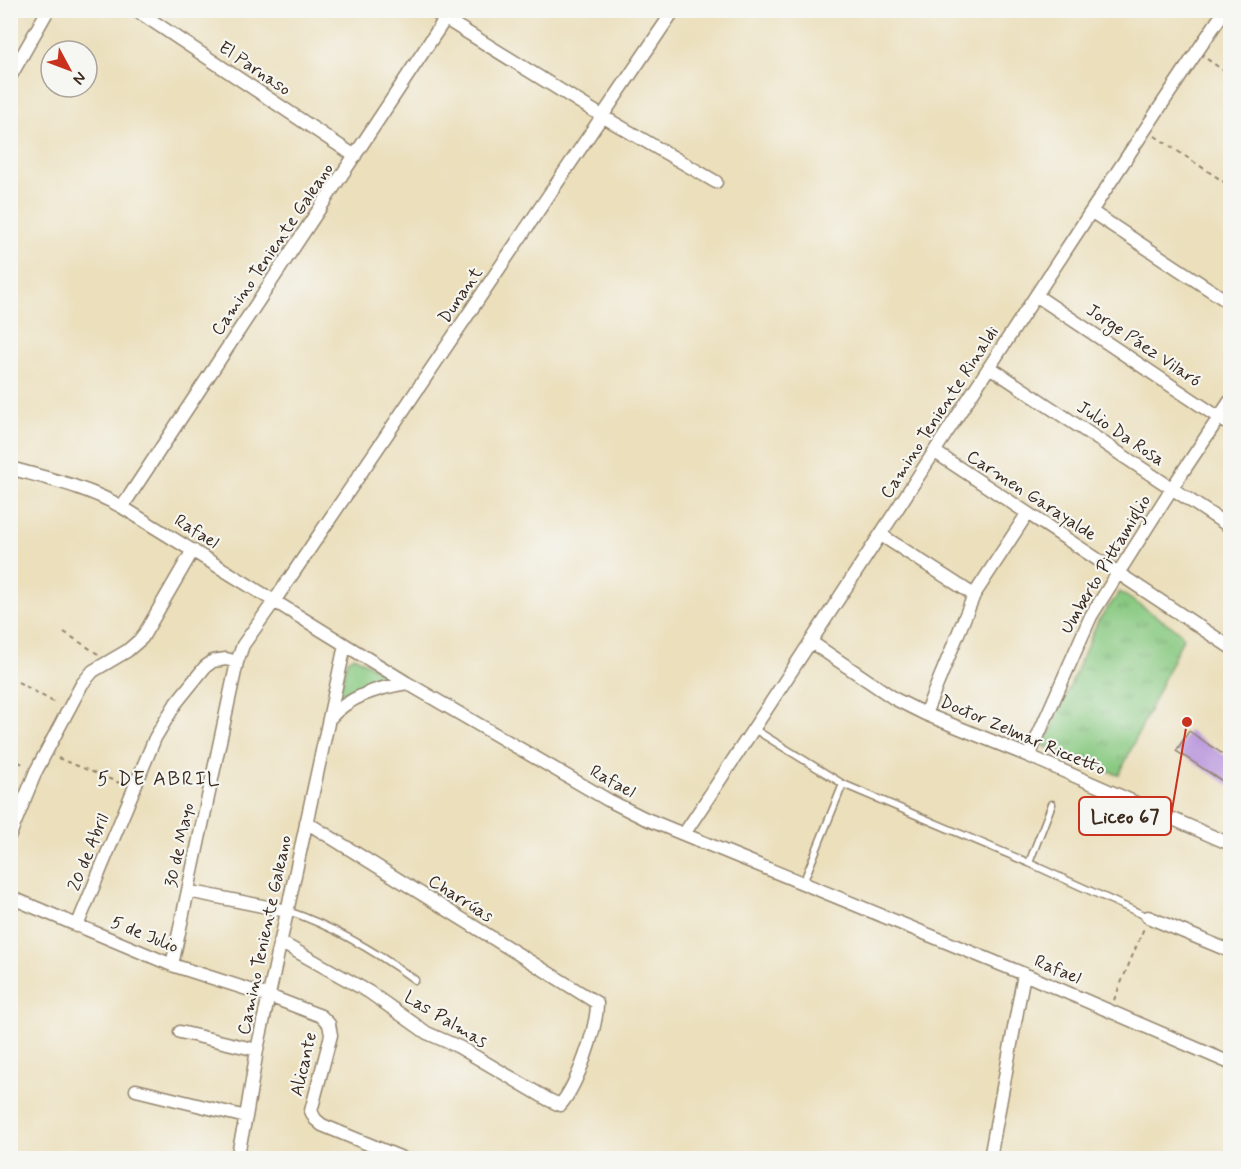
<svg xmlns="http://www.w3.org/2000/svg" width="1241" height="1169" font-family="Mynerve,sans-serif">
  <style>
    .grass { fill: #88c981; stroke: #627a50; stroke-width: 1.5 }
    .park { fill: url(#park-tufts); stroke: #627a50; stroke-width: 1.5 }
    .building { fill: #b692db }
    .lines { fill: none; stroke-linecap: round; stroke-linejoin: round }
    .service-casing { stroke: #93846d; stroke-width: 9 }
    .minor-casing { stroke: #93846d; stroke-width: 15 }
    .path { stroke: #93846d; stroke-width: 2; stroke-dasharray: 4.5 4.5; stroke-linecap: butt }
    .service { stroke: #fff; stroke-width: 6 }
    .minor { stroke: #fff; stroke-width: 12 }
    .labels { text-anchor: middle; stroke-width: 4.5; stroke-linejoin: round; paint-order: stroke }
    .street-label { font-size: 18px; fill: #3b2a1e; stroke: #f6f6f2 }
    .neighbourhood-label { font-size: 20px; letter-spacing: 1.5px; fill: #3b2a1e; stroke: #f6f6f2 }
    .leader { fill: none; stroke: #c8321e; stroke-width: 2 }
    .callout-dot { fill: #c8321e; stroke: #f6f6f2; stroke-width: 2 }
    .callout { fill: #f6f6f2; stroke: #c8321e; stroke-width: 2 }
    .callout-label { font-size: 20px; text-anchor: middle; font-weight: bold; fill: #3b2a1e }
  </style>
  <defs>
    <pattern id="park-tufts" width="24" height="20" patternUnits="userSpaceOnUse" patternTransform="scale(1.5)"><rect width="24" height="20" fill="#88c981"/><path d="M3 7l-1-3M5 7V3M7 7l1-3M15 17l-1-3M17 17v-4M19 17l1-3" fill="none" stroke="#70a369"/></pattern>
  </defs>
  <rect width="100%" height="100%" fill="#f6f6f2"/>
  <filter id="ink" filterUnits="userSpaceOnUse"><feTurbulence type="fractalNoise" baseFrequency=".0167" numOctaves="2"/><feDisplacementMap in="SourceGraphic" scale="12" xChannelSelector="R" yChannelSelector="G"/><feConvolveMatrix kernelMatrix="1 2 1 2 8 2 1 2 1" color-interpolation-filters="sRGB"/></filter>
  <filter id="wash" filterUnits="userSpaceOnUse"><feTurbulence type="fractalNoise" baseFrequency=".008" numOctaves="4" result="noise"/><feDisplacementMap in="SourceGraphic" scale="24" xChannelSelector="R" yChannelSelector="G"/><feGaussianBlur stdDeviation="1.35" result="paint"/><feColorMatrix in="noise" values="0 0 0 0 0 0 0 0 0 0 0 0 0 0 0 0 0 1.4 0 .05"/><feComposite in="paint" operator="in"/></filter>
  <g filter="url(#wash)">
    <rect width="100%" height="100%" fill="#ebdfbc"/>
    <path class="grass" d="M354,656L383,673V680L344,697L340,694L347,660Z"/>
    <path class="park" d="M1120,592L1180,632L1183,638L1119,775L1044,746L1098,621Z"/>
    <g id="blocks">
      <path class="building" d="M1189,731L1230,759V786L1176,751Z"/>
    </g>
  </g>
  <g filter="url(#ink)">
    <use href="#blocks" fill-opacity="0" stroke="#93846d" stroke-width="1.5"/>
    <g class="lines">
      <g class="service-casing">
        <path id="service" d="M754,729L843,784L1029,863L1148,917
          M1029,863L1052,804
          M803,883L843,784
          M288,911C335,927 375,951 415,980"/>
      </g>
      <g class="minor-casing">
        <path id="minor" d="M136,10L355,156
          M431,10L602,116L716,182
          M10,77L48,10
          M1092,212L1230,303
          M1037,296L1230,425
          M991,368L1230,527
          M935,452L1230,647
          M10,468C49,479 87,487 122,507L407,683L608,800L644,818L1024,974L1230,1063
          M122,507L451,10
          M881,535L974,595
          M811,642L895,699L925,714L1029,756L1230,844
          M925,714L974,595L1027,514
          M329,719C349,696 378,688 407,683
          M1029,756L1091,616L1172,488L1230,401
          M684,834C866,561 1041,282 1225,10
          M10,835L36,771L82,684L93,671L127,651L142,638L193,550
          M188,891L287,911
          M10,897L172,965L269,996L321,1016L329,1024L331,1035L311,1111L315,1119L322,1125L402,1158
          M1148,917L1230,951
          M77,926L155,738L176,703L205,667L213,661L226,659L237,662
          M280,942L369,992L427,1033L459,1047L549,1100L560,1105C577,1086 597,1029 597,1003L306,822
          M172,965L237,662L243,645L275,600L674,10
          M180,1032L257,1050
          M136,1090L246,1117
          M237,1158L246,1117L257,1050L345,645
          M990,1158L1024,974"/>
      </g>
      <path class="path" d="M1207,59L1230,75
        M1155,136L1230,186
        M64,632L98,654
        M18,682L57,704
        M10,758L25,765
        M58,758L122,784
        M1114,1000L1144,928"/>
      <use href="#service" class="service"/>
      <use href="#minor" class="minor"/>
    </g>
  </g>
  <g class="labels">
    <g class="street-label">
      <text transform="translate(255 68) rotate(34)" y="6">El Parnaso</text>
      <text transform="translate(272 249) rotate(-56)" y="6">Camino Teniente Galeano</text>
      <text transform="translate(460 295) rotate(-56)" y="6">Dunant</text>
      <text transform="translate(1144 345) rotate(34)" y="6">Jorge Páez Vilaró</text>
      <text transform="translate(939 412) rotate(-57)" y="6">Camino Teniente Rinaldi</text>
      <text transform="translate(1121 433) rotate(34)" y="6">Julio Da Rosa</text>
      <text transform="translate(1032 495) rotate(33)" y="6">Carmen Garayalde</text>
      <text transform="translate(197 531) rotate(32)" y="6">Rafael</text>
      <text transform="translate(1105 564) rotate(-59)" y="6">Umberto Pittamiglio</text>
      <text transform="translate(1023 735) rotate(23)" y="6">Doctor Zelmar Riccetto</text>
      <text transform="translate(613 781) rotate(29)" y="6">Rafael</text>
      <text transform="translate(179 845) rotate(-78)" y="6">30 de Mayo</text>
      <text transform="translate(88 852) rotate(-68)" y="6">20 de Abril</text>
      <text transform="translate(461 898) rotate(32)" y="6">Charrúas</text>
      <text transform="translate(145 934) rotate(22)" y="6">5 de Julio</text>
      <text transform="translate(264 935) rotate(-78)" y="6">Camino Teniente Galeano</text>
      <text transform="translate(1058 969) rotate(23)" y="6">Rafael</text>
      <text transform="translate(446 1019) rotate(31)" y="6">Las Palmas</text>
      <text transform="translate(303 1064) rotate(-77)" y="6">Alicante</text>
    </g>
    <g class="neighbourhood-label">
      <text x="159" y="785">5 DE ABRIL</text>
    </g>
  </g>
  <path class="leader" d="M1187 722L1171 816"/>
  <circle class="callout-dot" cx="1187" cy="722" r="6"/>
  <rect class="callout" x="1079" y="797" width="92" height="38" rx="6"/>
  <g class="callout-label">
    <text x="1125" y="823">Liceo 67</text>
  </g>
  <rect width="1241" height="1169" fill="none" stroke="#f6f6f2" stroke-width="36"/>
  <g transform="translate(69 69) rotate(131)"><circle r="28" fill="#f6f6f2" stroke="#aba49d" stroke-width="1.5"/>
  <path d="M0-4.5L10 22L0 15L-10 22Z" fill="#c8321e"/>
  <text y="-9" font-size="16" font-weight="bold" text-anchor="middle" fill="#3b2a1e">N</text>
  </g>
</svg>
